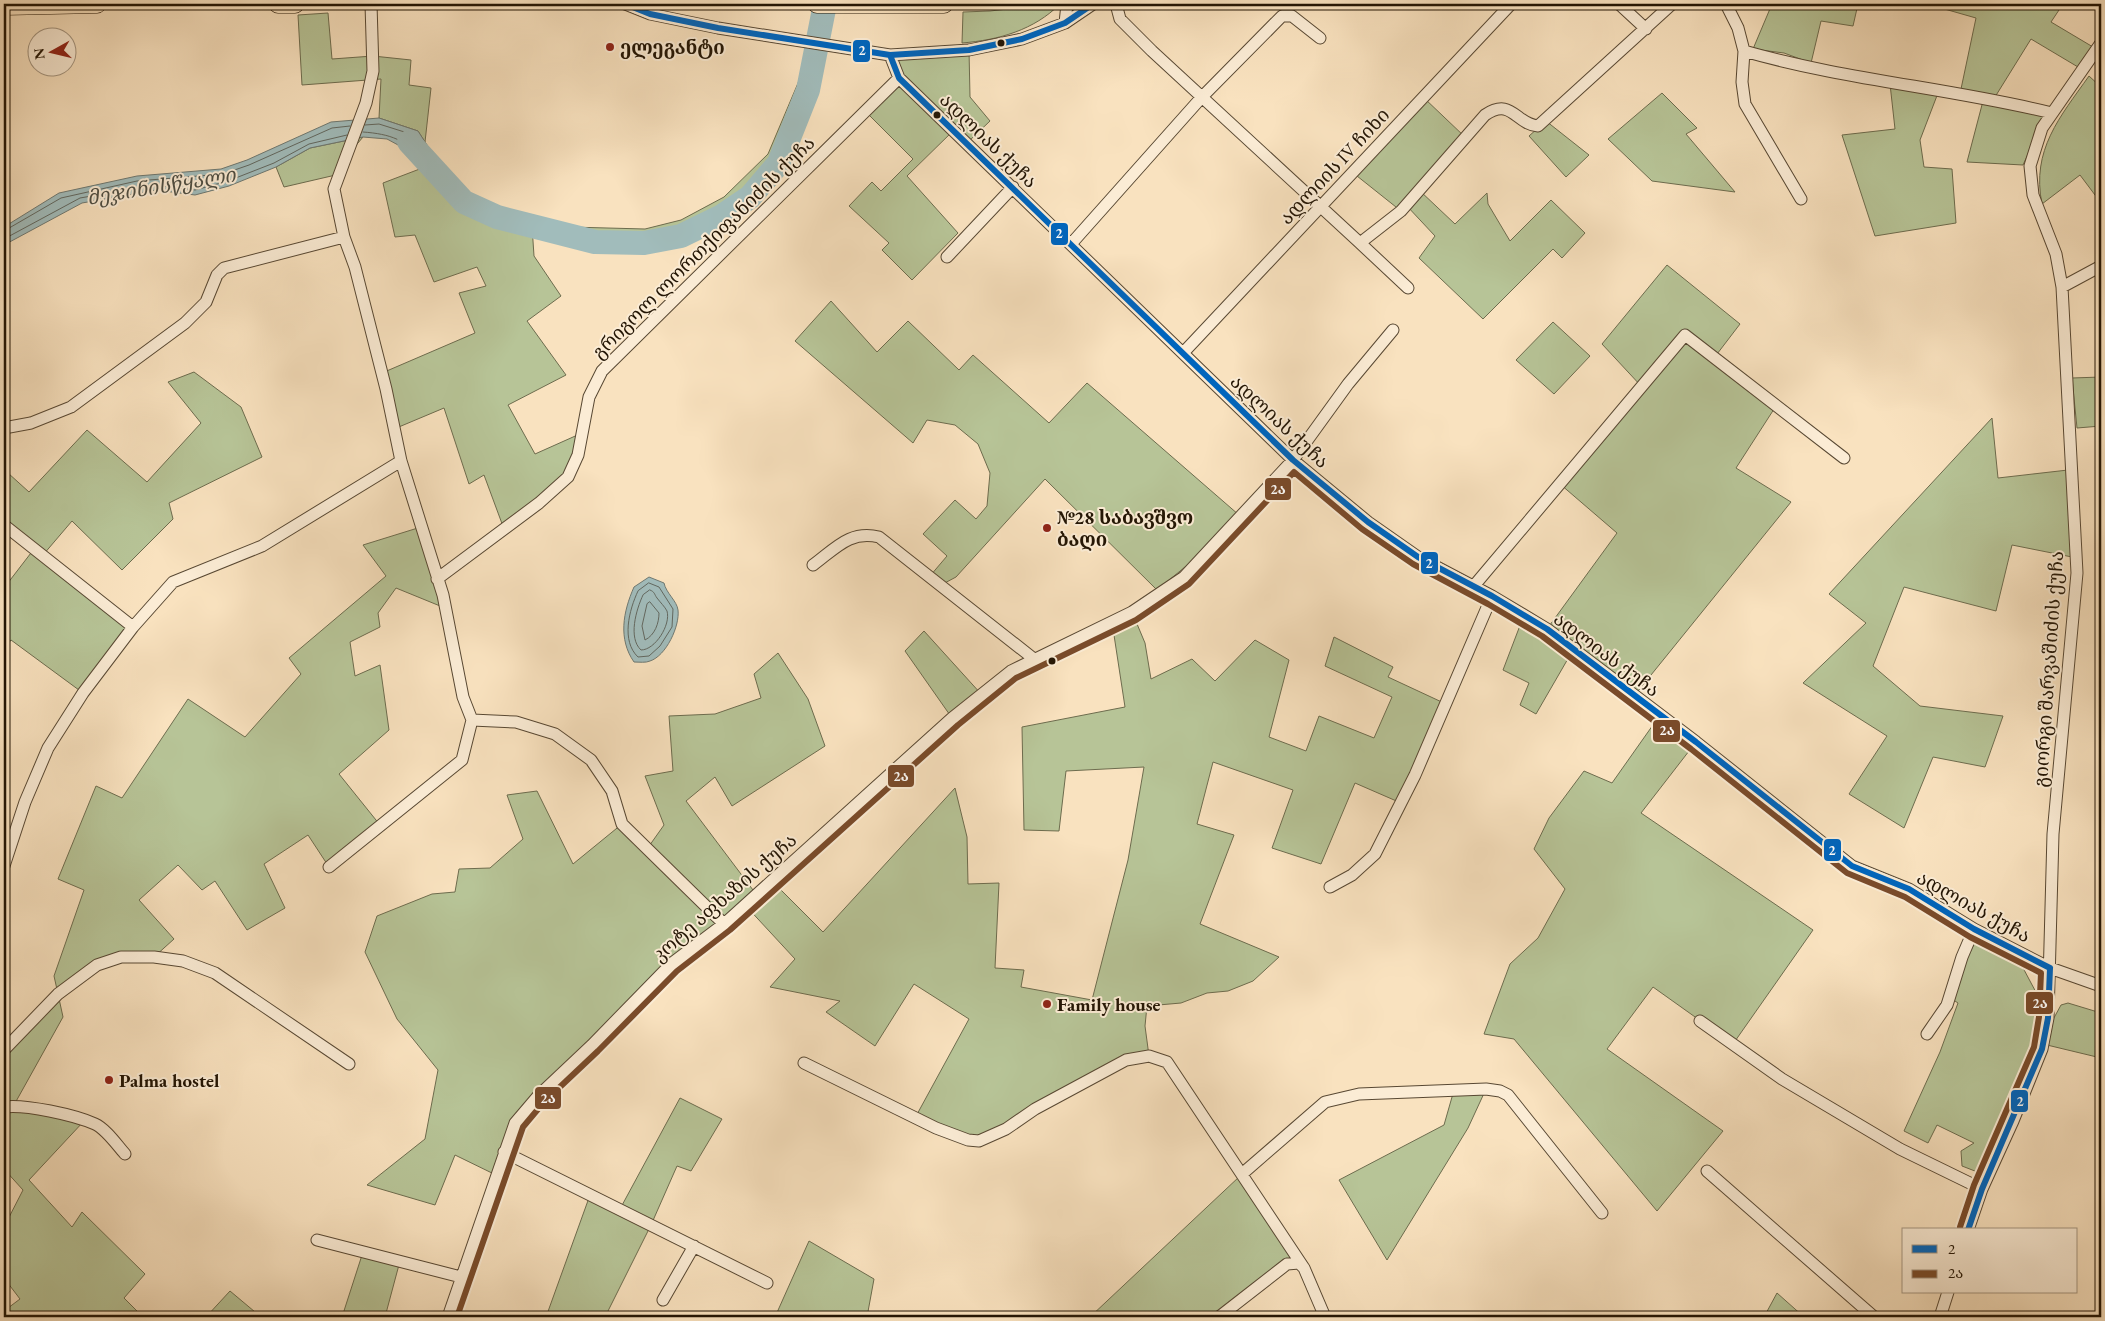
<svg xmlns="http://www.w3.org/2000/svg" width="2105" height="1321" font-family="'EB Garamond','Noto Serif Georgian',serif">
  <style>
    .green { fill: #b7c497; stroke: #6d6c4e }
    .water { fill: #a1bcbb; stroke: #6f7972 }
    .lines { fill: none; stroke-linecap: round; stroke-linejoin: round }
    .shore { stroke: #626860; stroke-width: 1 }
    .river { stroke: #a1bcbb; stroke-width: 24 }
    .minor-casing { stroke: #584833; stroke-width: 13 }
    .trunk-casing { stroke: #231504; stroke-width: 19 }
    .minor { stroke: #fbecd5; stroke-width: 11 }
    .trunk { stroke: #f9e2bf; stroke-width: 18 }
    .bus-1-casing { stroke: #fbecd5; stroke-width: 10 }
    .bus-2-casing { stroke: #fbecd5; stroke-width: 10 }
    .bus-1 { stroke: #0065bd; stroke-width: 6 }
    .bus-2 { stroke: #7a4b2a; stroke-width: 6 }
    .bus-dot { fill: #231504; stroke: #fbecd5; stroke-width: 2 }
    .poi-dot { fill: #8f2418; stroke: #fbecd5; stroke-width: 2 }
    .labels { text-anchor: middle; stroke-width: 4; stroke-linejoin: round; paint-order: stroke }
    .poi-label { font-size: 19px; font-weight: bold; fill: #231504; stroke: #fbecd5; text-anchor: start }
    .street-label { font-size: 19px; fill: #231504; stroke: #fbecd5 }
    .water-label { font-size: 20px; font-style: italic; fill: #4f4f44; stroke: #fbecd5 }
    .line-badge { stroke: #fbecd5; stroke-width: 2 }
    .badge-label { font-size: 14px; text-anchor: middle; font-weight: bold; fill: #fff }
  </style>
  <rect width="100%" height="100%" fill="#f9e2bf"/>
  <filter id="stains"><feTurbulence type="fractalNoise" baseFrequency=".004" numOctaves="4"/><feColorMatrix values="0 0 0 0 .2 0 0 0 0 .09 0 0 0 0 .02 0 0 0 .5 -.17"/></filter>
  <radialGradient id="worn" r=".72"><stop offset=".6" stop-color="#630" stop-opacity="0"/><stop offset="1" stop-color="#630" stop-opacity=".3"/></radialGradient>
  <path class="green" d="M1051,4H1060C1034,30 999,40 962,43L963,12L990,11Z
    M1772,4H1858L1853,26L1821,21L1811,63L1784,53L1753,49Z
    M1927,4H2063L2051,22L2093,47L2078,67L2031,39L1995,97L1961,89L1976,18Z
    M328,13L332,59L373,56L411,60L409,85L431,88L425,142L418,131L379,118L381,79L302,85L298,15Z
    M969,50L970,97L990,121L968,142L954,130L907,176L958,233L912,280L882,250L889,243L849,206L872,182L881,191L913,159L865,111L899,78L890,55Z
    M815,57C809,85 800,110 790,137C786,146 783,157 778,165C738,221 663,253 595,242C574,239 553,231 532,226L534,256L561,296L527,321L566,375L508,405L535,454L582,433L568,477L504,529L484,475L469,484L444,408L394,429L382,373L475,333L459,293L486,286L477,267L434,282L415,235L395,237L383,183L438,162L464,202L497,217L532,226L645,229L681,220L724,197L768,154L801,76Z
    M2089,76L2101,87V203L2080,175L2042,204C2031,150 2060,117 2089,76Z
    M1890,84L1938,93L1920,140L1924,167L1952,169L1956,223L1875,236L1842,135L1895,129Z
    M1662,93L1697,128L1686,134L1735,192L1652,181L1608,139Z
    M1423,97L1465,137L1419,190L1455,224L1487,193L1488,204L1510,241L1551,200L1585,233L1562,258L1553,249L1483,319L1419,258L1435,236L1406,205L1401,211L1352,172Z
    M1983,101L2039,112L2044,119L2023,165L1967,162Z
    M1546,121L1589,155L1566,177L1529,136Z
    M363,137L347,156L340,174L284,187L276,167L310,148Z
    M1667,265L1740,324L1714,358L1776,406L1736,468L1791,502L1634,696L1573,650L1536,714L1520,705L1529,683L1503,670L1524,615L1547,629L1617,533L1560,484L1642,387L1602,344Z
    M831,301L877,352L908,321L959,370L973,355L1049,423L1087,383L1239,515L1191,562L1157,590L1045,479L956,577L941,585L930,576L947,556L923,534L955,500L976,519L987,506L990,473L978,444L955,425L927,420L913,443L795,341Z
    M1553,322L1590,356L1554,394L1516,360Z
    M194,372L241,407L262,457L169,503L173,519L122,570L72,521L43,555L133,627L83,693L11,640L4,649V588L34,549L4,525V478L8,473L29,492L87,430L147,482L201,423L168,382Z
    M2101,377V426L2077,428L2072,378Z
    M1992,418L1998,478L2068,470L2072,557L2012,545L1996,611L1904,587L1873,666L1920,706L2003,716L1985,767L1933,757L1904,828L1849,794L1887,736L1803,683L1866,623L1829,594Z
    M421,527L445,608L396,588L378,613L380,627L350,642L355,676L380,665L389,730L339,774L380,825L329,867L308,835L264,864L285,908L247,930L215,881L202,890L178,865L139,900L174,939L154,957H121L58,994L63,1017L14,1105L84,1121L29,1180L72,1227L82,1212L145,1274L124,1298L143,1317H4V1311L20,1299L4,1278V1227L23,1190L4,1169V1045L58,994L54,976L84,890L58,879L96,786L122,798L188,699L245,737L301,674L289,658L386,576L363,545Z
    M1132,612L1145,643L1151,679L1192,659L1215,681L1255,640L1289,660L1269,737L1306,751L1319,716L1374,738L1392,697L1325,666L1334,637L1393,667L1388,677L1446,704L1401,803L1355,783L1321,864L1272,848L1293,790L1213,762L1197,824L1234,835L1200,924L1279,957L1253,981L1228,991L1207,993L1181,1003L1147,1006L1145,1026L1149,1056L1126,1060L979,1141L915,1118L969,1019L914,984L875,1046L826,1012L840,1001L770,987L795,959L745,905L671,964L515,1123L496,1175L455,1155L435,1205L367,1185L425,1139L438,1070L397,1019L365,952L377,916L432,894L455,892L459,869L490,868L523,839L507,795L537,791L573,864L622,824L647,849L664,825L645,776L673,771L669,716L715,714L761,698L754,674L778,653L808,699L825,746L732,806L715,777L686,801L756,894L771,880L823,932L955,788L967,837L968,884L999,883L995,968L1024,970L1021,987L1092,1000L1128,860L1144,767L1066,771L1059,831L1024,830L1022,727L1125,707L1112,622Z
    M924,631L982,695L952,718L905,651Z
    M1660,715L1696,742L1641,813L1813,930L1733,1044L1653,987L1607,1049L1723,1131L1657,1211L1514,1039L1484,1034L1510,964L1538,938L1565,889L1534,849L1549,818L1584,771L1612,783Z
    M1977,939L1989,942L2010,954L2022,966L2038,996V1017L2028,1070L1980,1173L1962,1166L1961,1151L1974,1143L1937,1125L1928,1143L1904,1131L1940,1052L1958,1003L1952,999L1966,959Z
    M2068,1003L2101,1013V1058L2047,1045L2049,1027L2061,1005Z
    M1486,1089L1468,1128L1387,1260L1339,1180L1444,1125L1454,1090Z
    M680,1098L722,1119L691,1171L677,1166L651,1225L605,1317H546L590,1195L620,1209Z
    M1240,1176L1303,1270L1286,1265L1220,1317H1090Z
    M809,1241L874,1279L867,1317H775Z
    M363,1252L400,1261L385,1317H342Z
    M230,1291L261,1317H206Z
    M1777,1293L1804,1317H1764Z"/>
  <path class="water" d="M379,118L418,131L438,162L424,168L411,152L387,139L363,137L310,148L276,167L229,186L195,195L156,190L82,203L4,245V227L59,193L137,176L221,169L247,160L331,122Z
    M649,577L664,583C666,593 677,601 678,610C680,626 666,656 650,661C646,663 639,662 634,662C618,639 623,612 634,587Z"/>
  <g class="lines">
    <path class="shore" d="M363,132C391,134 406,140 425,161L429,160L414,135L379,124L365,125
      M4,231L61,198L137,181L223,174L249,165L332,128L350,126
      M4,239L80,198L155,185L195,190L228,181L274,163L309,144L347,135
      M649,583L659,587L673,609L672,627L660,646L649,656L638,657C621,641 629,610 638,591Z
      M650,590C655,592 654,594 657,598C660,602 665,607 667,611C671,625 655,650 641,650C628,638 636,610 643,595Z
      M650,602L659,613C659,623 655,635 645,640L642,626L647,604Z"/>
    <path class="river" d="M409,142L464,202L497,217L595,242L644,243L681,236L722,216L750,197L779,163L808,90L825,4"/>
    <g class="minor-casing">
      <path id="minor" d="M371,4L373,71L366,103L334,189L344,237L355,267L386,389L401,461L443,595L463,697L472,720L516,722L555,734L591,760L612,791L622,824L724,924
        M625,4L650,14L718,28L890,55L969,50L1022,39L1065,23L1093,4
        M1116,4L1120,19L1152,51L1360,243L1401,211L1485,115C1512,97 1515,124 1538,126L1672,4
        M1619,4L1646,29
        M1726,4L1738,28L1744,51C1845,80 1950,88 2052,113
        M1065,23L1067,4
        M1744,51L1742,82L1745,104L1801,199
        M890,55L899,78L1293,460L1368,522L1418,557L1492,596L1547,629L1696,742L1852,866L1909,889L1974,929L2050,968L2101,986
        M1360,243L1408,288
        M1071,244L1201,98L1282,16H1292L1320,38
        M947,257L1013,187
        M2062,287L2101,266
        M1183,353L1511,4
        M4,428L31,423L71,407L185,323L206,302L217,275L224,268L344,237
        M4,525L133,627
        M813,565C836,548 850,530 879,537L1034,659
        M437,579L539,503L568,477L578,455L589,397L602,371L899,78
        M1473,587L1685,335L1844,458
        M4,866L25,802L48,748L83,693L133,627L173,582L262,546L401,461
        M329,867L462,760L472,720
        M1330,887L1352,875L1375,854L1415,775L1492,596
        M1700,1021L1782,1079L1900,1149L1982,1189
        M1927,1034L1947,1005L1962,957L1974,929
        M4,1050L58,994L97,965L121,957H154L183,961L215,973L349,1064
        M804,1063L936,1128L968,1140L979,1141L1006,1129L1035,1109L1126,1060L1149,1056L1167,1062L1304,1268
        M4,1107C25,1104 75,1115 95,1124C106,1129 117,1145 125,1154
        M504,1152L767,1283
        M1707,1171L1874,1317
        M1242,1174L1325,1102L1359,1094L1486,1089L1500,1091L1508,1095L1602,1213
        M1968,1230L1982,1189L2013,1121L2042,1049L2048,1018L2053,834L2077,573L2062,287L2056,254L2033,195L2030,166L2042,128L2101,43
        M317,1240L461,1277
        M663,1300L694,1246
        M448,1317L515,1123L538,1096L592,1045L671,964L724,924L952,718L1011,671L1132,612L1184,577L1293,460L1348,384L1393,330
        M1219,1317L1287,1264L1299,1263L1304,1268L1325,1317
        M1940,1317L1948,1292"/>
    </g>
    <g class="trunk-casing">
      <path id="trunk" d="M278,4H295
        M817,4H944
        M4,6L97,4"/>
    </g>
    <use href="#minor" class="minor"/>
    <use href="#trunk" class="trunk"/>
    <g class="bus-1-casing">
      <path id="bus-1" d="M625,4L650,14L718,28L890,55L969,50L1022,39L1065,23L1093,4
        M817,4H944
        M4,6L97,4
        M890,55L899,78L1293,460L1368,522L1418,557L1492,596L1547,629L1696,742L1852,866L1909,889L1974,929L2050,968
        M1968,1230L1982,1189L2042,1049L2048,1018L2050,968"/>
    </g>
    <g class="bus-2-casing">
      <path id="bus-2" d="M457,1317L523,1127L544,1102L598,1051L677,971L730,930L958,725L1016,678L1136,620L1189,584L1294,472L1362,529L1413,564L1488,604L1542,636L1691,749L1847,873L1905,897L1970,937L2041,973L2039,1017L2034,1047L1974,1185L1960,1227"/>
    </g>
    <use href="#bus-1" class="bus-1"/>
    <use href="#bus-2" class="bus-2"/>
  </g>
  <g class="bus-dot">
    <circle cx="1001" cy="43" r="4.5"/>
    <circle cx="937" cy="115" r="4.5"/>
    <circle cx="1052" cy="661" r="4.5"/>
  </g>
  <g class="poi-dot">
    <circle cx="610" cy="47" r="5"/>
    <circle cx="1047" cy="528" r="5"/>
    <circle cx="1047" cy="1004" r="5"/>
    <circle cx="109" cy="1080" r="5"/>
  </g>
  <g class="labels">
    <g class="poi-label">
      <text x="620" y="54">ელეგანტი</text>
      <text x="1057" y="524">№28 საბავშვო<tspan x="1057" dy="22">ბაღი</tspan></text>
      <text x="1057" y="1011">Family house</text>
      <text x="119" y="1087">Palma hostel</text>
    </g>
    <g class="street-label">
      <text transform="translate(989 140) rotate(44)" y="7">ადლიას ქუჩა</text>
      <text transform="translate(1334 166) rotate(-47)" y="7">ადლიის IV ჩიხი</text>
      <text transform="translate(703 247) rotate(-45)" y="7">გრიგოლ ლორთქიფანიძის ქუჩა</text>
      <text transform="translate(1280 421) rotate(43)" y="7">ადლიას ქუჩა</text>
      <text transform="translate(1607 654) rotate(37)" y="7">ადლიას ქუჩა</text>
      <text transform="translate(2048 669) rotate(-86)" y="7">გიორგი შარვაშიძის ქუჩა</text>
      <text transform="translate(724 897) rotate(-41)" y="7">კოტე აფხაზის ქუჩა</text>
      <text transform="translate(1974 906) rotate(29)" y="7">ადლიას ქუჩა</text>
    </g>
    <g class="water-label">
      <text transform="translate(161 186) rotate(-9)" y="7">მეჯინისწყალი</text>
    </g>
  </g>
  <g class="line-badge">
    <rect x="852" y="39" width="19" height="24" rx="5" fill="#0065bd"/>
    <rect x="1050" y="222" width="19" height="24" rx="5" fill="#0065bd"/>
    <rect x="1264" y="477" width="28" height="24" rx="5" fill="#7a4b2a"/>
    <rect x="1420" y="551" width="19" height="24" rx="5" fill="#0065bd"/>
    <rect x="1652" y="719" width="29" height="24" rx="5" fill="#7a4b2a"/>
    <rect x="887" y="764" width="28" height="24" rx="5" fill="#7a4b2a"/>
    <rect x="1823" y="838" width="19" height="24" rx="5" fill="#0065bd"/>
    <rect x="2025" y="991" width="29" height="24" rx="5" fill="#7a4b2a"/>
    <rect x="534" y="1086" width="28" height="24" rx="5" fill="#7a4b2a"/>
    <rect x="2010" y="1089" width="19" height="24" rx="5" fill="#0065bd"/>
  </g>
  <g class="badge-label">
    <text x="862" y="55">2</text>
    <text x="1059" y="238">2</text>
    <text x="1278" y="494">2ა</text>
    <text x="1429" y="568">2</text>
    <text x="1667" y="735">2ა</text>
    <text x="901" y="781">2ა</text>
    <text x="1832" y="855">2</text>
    <text x="2040" y="1008">2ა</text>
    <text x="548" y="1103">2ა</text>
    <text x="2020" y="1106">2</text>
  </g>
  <rect width="2105" height="1321" fill="none" stroke="#f9e2bf" stroke-width="20"/>
  <rect x="5" y="5" width="2095" height="1311" fill="none" stroke="#231504" stroke-width="2.5"/>
  <rect x="10" y="10" width="2085" height="1301" fill="none" stroke="#231504"/>
  <rect x="1902" y="1228" width="175" height="65" fill="#fbecd5" stroke="#a59681"/>
  <rect x="1912" y="1245" width="25" height="8" fill="#0065bd" stroke="#a59681"/>
  <text x="1948" y="1254" font-size="15" fill="#231504">2</text>
  <rect x="1912" y="1270" width="25" height="8" fill="#7a4b2a" stroke="#a59681"/>
  <text x="1948" y="1278" font-size="15" fill="#231504">2ა</text>
  <g transform="translate(52 52) rotate(262)"><circle r="24" fill="#fbecd5" stroke="#a59681"/>
  <path d="M0-4L9 19L0 12L-9 19Z" fill="#8f2418"/>
  <text y="-8" font-size="14" font-weight="bold" text-anchor="middle" fill="#231504">N</text>
  </g>
  <rect width="100%" height="100%" filter="url(#stains)"/>
  <rect width="100%" height="100%" fill="url(#worn)"/>
</svg>
